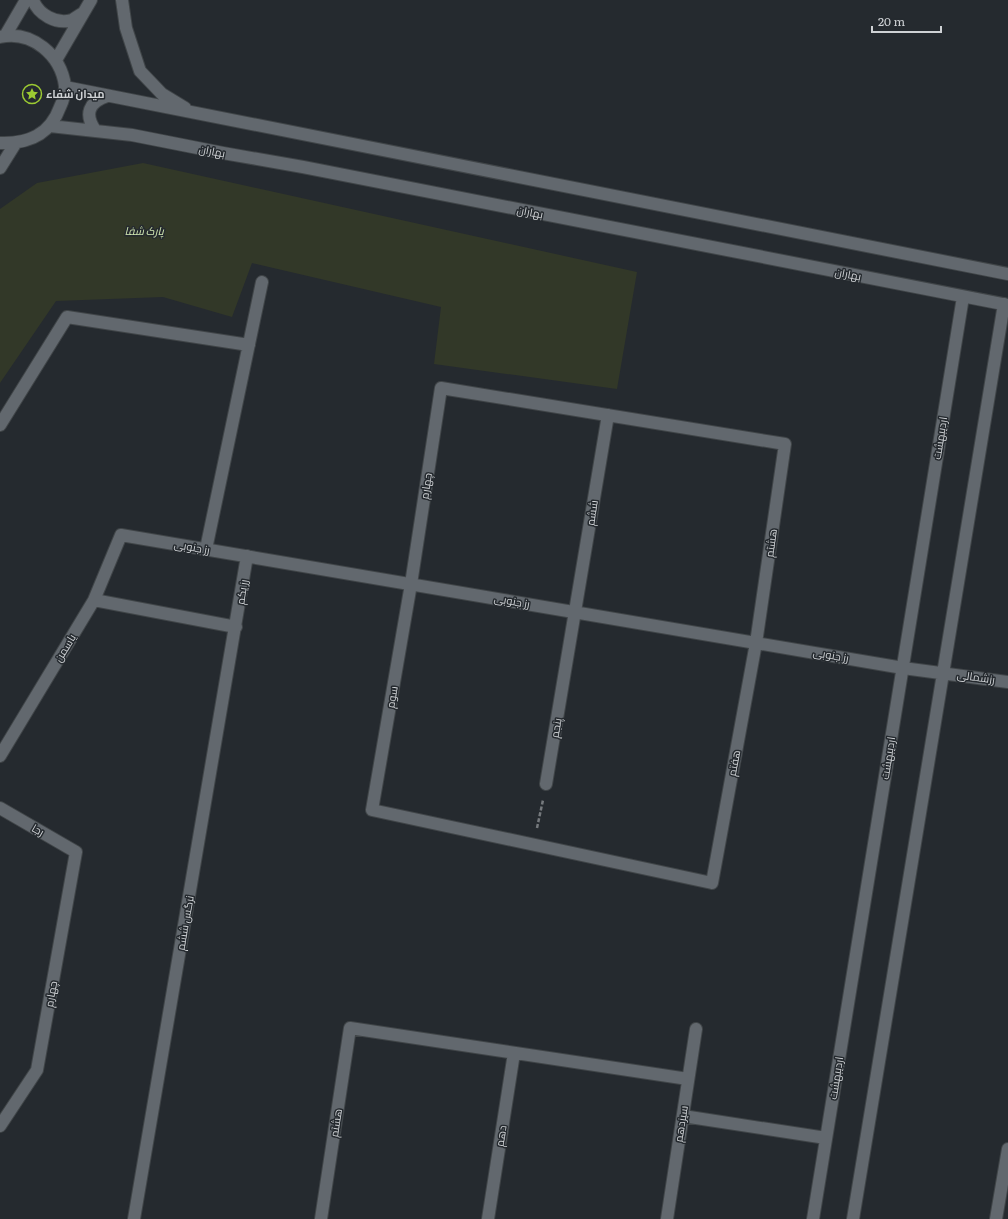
<svg xmlns="http://www.w3.org/2000/svg" width="1008" height="1219" font-family="Literata,Cairo,serif">
  <style>
    .green { fill: #323828 }
    .lines { fill: none; stroke-linecap: round; stroke-linejoin: round }
    .minor-casing { stroke: #404548; stroke-width: 14 }
    .path { stroke: #75797d; stroke-width: 2.5; stroke-dasharray: 4 2; stroke-linecap: butt }
    .minor { stroke: #62686e; stroke-width: 12 }
    .labels { text-anchor: middle; stroke-width: 3; stroke-linejoin: round; paint-order: stroke }
    .poi-label { font-size: 11px; font-weight: bold; fill: #cfd2d5; stroke: #252a2f; text-anchor: start }
    .street-label { font-size: 11px; fill: #cfd2d5; stroke: #252a2f }
    .park-label { font-size: 11px; font-style: italic; fill: #d1e7b1; stroke: #252a2f }
  </style>
  <rect width="100%" height="100%" fill="#252a2f"/>
  <path class="green" d="M143,163L637,272L617,389L434,364L441,307L252,263L232,317L163,297L56,301L0,383V209L37,183Z"/>
  <g class="lines">
    <g class="minor-casing">
      <path id="minor" d="M33,0C38,14 56,25 72,20C76,18 79,15 83,13
        M122,0L126,28L140,71L162,94L185,108
        M5,36L26,0
        M0,37C32,30 61,55 65,86C65,93 63,101 60,107C50,135 28,144 0,143
        M56,60L91,0
        M65,87L1008,274
        M50,126L132,135L223,153L303,167L1008,305
        M95,130C84,114 89,102 107,96
        M0,168L15,144
        M441,388L785,444L756,643L712,883L372,810L411,584Z
        M0,425L67,317L249,345
        M206,549L262,282
        M94,600L236,627
        M0,756L94,600L121,535L903,668L1008,682
        M546,784L608,415
        M0,808L76,852L37,1070L0,1126
        M683,1116L826,1138
        M134,1219L247,556
        M321,1219L350,1028L688,1079
        M488,1219L514,1053
        M667,1219L696,1029
        M813,1219L963,297
        M853,1219L1004,304
        M996,1219L1008,1149"/>
    </g>
    <path class="path" d="M537,828L543,800"/>
    <use href="#minor" class="minor"/>
  </g>
  <defs>
    <g id="sight-ring" transform="scale(1)"><circle r="9.5" fill="#252a2f" stroke="#9cca32" stroke-width="1.5"/><path d="M0-6L1.8-2.2L6-1.7L2.9 1.2L3.7 5.4L0 3.3L-3.7 5.4L-2.9 1.2L-6-1.7L-1.8-2.2Z" fill="#9cca32"/></g>
  </defs>
  <g fill-rule="evenodd">
    <use href="#sight-ring" x="32" y="94"/>
  </g>
  <g class="labels">
    <g class="poi-label">
      <text x="46" y="98">میدان شفاء</text>
    </g>
    <g class="street-label">
      <text transform="translate(212 151) rotate(11)" y="4">بهاران</text>
      <text transform="translate(530 212) rotate(11)" y="4">بهاران</text>
      <text transform="translate(848 274) rotate(11)" y="4">بهاران</text>
      <text transform="translate(940 438) rotate(-81)" y="4">اردیبهشت</text>
      <text transform="translate(426 486) rotate(-81)" y="4">چهارم</text>
      <text transform="translate(592 513) rotate(-81)" y="4">ششم</text>
      <text transform="translate(771 543) rotate(-82)" y="4">هشتم</text>
      <text transform="translate(192 547) rotate(10)" y="4">رز جنوبی</text>
      <text transform="translate(242 592) rotate(-81)" y="4">رز یکم</text>
      <text transform="translate(512 601) rotate(10)" y="4">رز جنوبی</text>
      <text transform="translate(65 648) rotate(-59)" y="4">یاسمن</text>
      <text transform="translate(831 655) rotate(10)" y="4">رز جنوبی</text>
      <text transform="translate(976 677) rotate(8)" y="4">رزشمالی</text>
      <text transform="translate(392 697) rotate(-80)" y="4">سوم</text>
      <text transform="translate(556 728) rotate(-80)" y="4">پنجم</text>
      <text transform="translate(888 758) rotate(-81)" y="4">اردیبهشت</text>
      <text transform="translate(734 763) rotate(-79)" y="4">هفتم</text>
      <text transform="translate(38 830) rotate(30)" y="4">رجا</text>
      <text transform="translate(185 923) rotate(-80)" y="4">نرگس ششم</text>
      <text transform="translate(51 994) rotate(-80)" y="4">چهارم</text>
      <text transform="translate(836 1078) rotate(-81)" y="4">اردیبهشت</text>
      <text transform="translate(336 1123) rotate(-81)" y="4">هشتم</text>
      <text transform="translate(681 1124) rotate(-81)" y="4">سیزدهم</text>
      <text transform="translate(501 1136) rotate(-81)" y="4">دهم</text>
    </g>
    <g class="park-label">
      <text x="144" y="235">پارک شفا</text>
    </g>
  </g>
  <path d="M872 26v6h69v-6" fill="none" stroke="#cfd2d5" stroke-width="2"/>
  <text x="878" y="26" font-size="12" fill="#cfd2d5" stroke="#252a2f" stroke-width="3" paint-order="stroke">20 m</text>
</svg>
